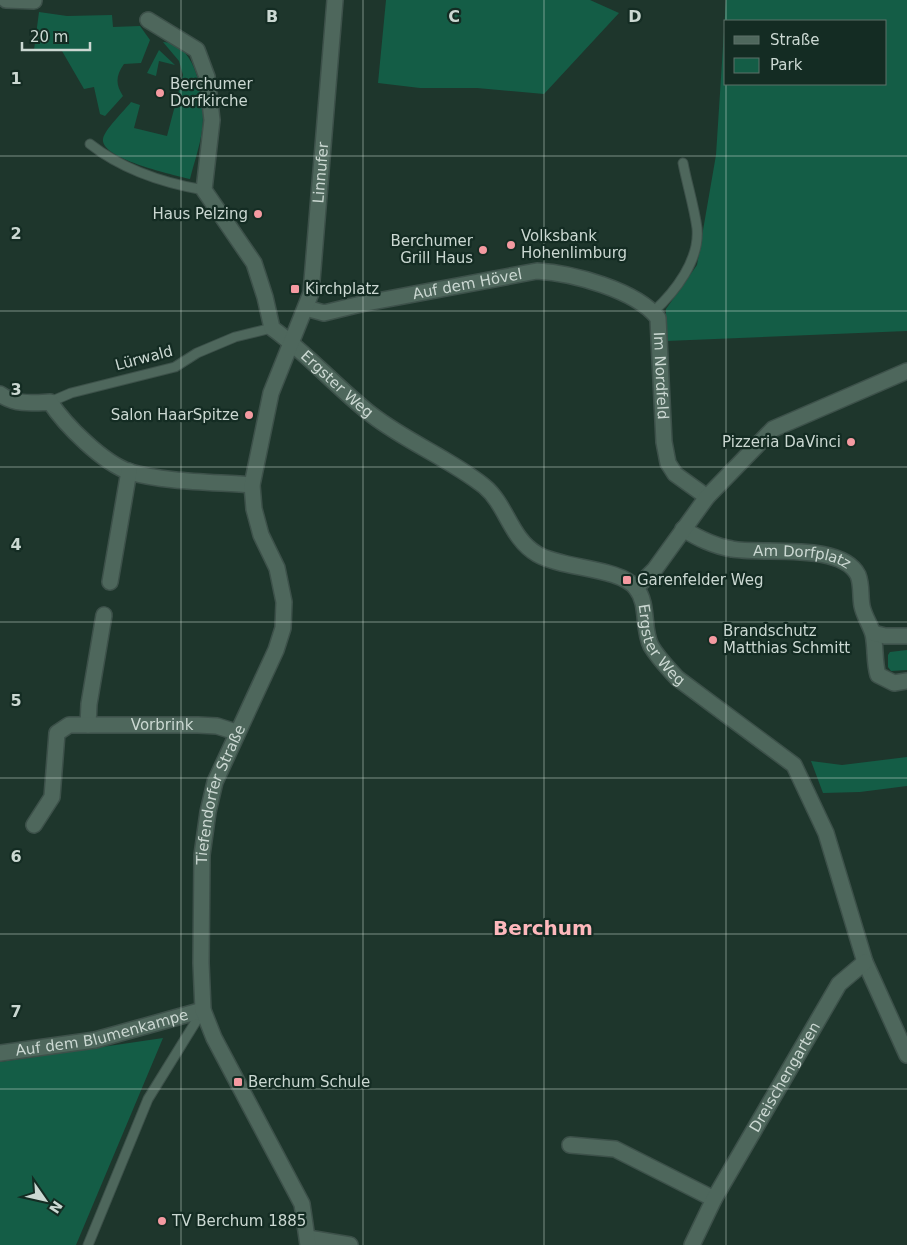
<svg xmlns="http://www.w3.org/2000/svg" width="907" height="1245" font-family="'DejaVu Sans',sans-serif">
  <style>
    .green { fill: #145d46; fill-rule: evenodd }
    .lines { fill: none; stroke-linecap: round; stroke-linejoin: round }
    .service-casing { stroke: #3d514a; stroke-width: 11 }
    .minor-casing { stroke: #3d514a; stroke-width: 18 }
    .service { stroke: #4e675c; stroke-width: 9 }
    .minor { stroke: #4e675c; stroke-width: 15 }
    .grid { fill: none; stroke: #cbd8d2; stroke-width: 1; stroke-opacity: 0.55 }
    .poi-dot { fill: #f49aa1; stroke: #142c23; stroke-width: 2 }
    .labels { text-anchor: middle; stroke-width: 4.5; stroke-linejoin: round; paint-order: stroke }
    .poi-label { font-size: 15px; fill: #cbd8d2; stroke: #142c23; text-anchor: start }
    .street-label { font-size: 15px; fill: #cbd8d2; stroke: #142c23 }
    .district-label { font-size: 20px; font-weight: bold; fill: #fdb8bc; stroke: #142c23 }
    .grid-label { font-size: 16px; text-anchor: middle; font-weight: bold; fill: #cbd8d2; stroke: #142c23; stroke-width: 4.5; stroke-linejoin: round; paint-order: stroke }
  </style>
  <rect width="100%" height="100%" fill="#1e362c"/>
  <path class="green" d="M386,0H590L619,13L544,94L477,88H420L378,83Z
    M726,0H907V331L666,341V309L697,265L716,155ZM726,21H886V84H726Z
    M39,12L67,16L112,15L113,27L140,26L150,40L141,63L124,64C116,75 115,84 123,96L105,116L100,114L94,87L84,89L62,51L34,50Z
    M163,42C198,42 206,104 202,130C200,146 194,163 190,179C175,175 100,159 103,139C104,130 125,110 131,102L140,105L134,128L167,136L183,75L179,61Z
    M159,50L175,65L159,61L156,76L147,73Z
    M907,650V670L891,671L888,667V655L890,652Z
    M907,757V786L860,792L823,793L811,761L842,765Z
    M163,1038L76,1245H0V1062Z"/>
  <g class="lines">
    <g class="service-casing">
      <path id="service" d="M90,144C123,170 163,183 204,190
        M653,312C675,292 700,260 697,228C694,206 687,184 683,163
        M50,402L71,393L175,367L197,353L235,337L272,328
        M88,1245L148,1099L203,1010"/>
    </g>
    <g class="minor-casing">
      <g id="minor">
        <path d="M6,0L34,1"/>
        <path id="s1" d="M148,20L197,50L207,77L212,120L204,190L254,263L265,297L272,328C308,354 337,388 372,415C407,442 450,459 484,486C507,505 510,538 537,554C562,569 619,567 636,588C649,604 642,628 651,646C658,658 668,668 677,678L794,765L826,833L865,962L907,1055"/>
        <path id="s2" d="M306,308L324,313L361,304L537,271C572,273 636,290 658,318L664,442L668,463L675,474L707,497"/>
        <path d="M0,394C15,405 33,403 50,402C65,425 103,463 130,472C164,482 215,482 252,485"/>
        <path id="s3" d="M683,529C698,538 713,546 732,549C764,555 841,542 858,575C862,585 860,595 862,606C864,616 870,624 873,634C876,648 874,662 878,675L894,683L907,681"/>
        <path d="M110,582L129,471"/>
        <path d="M636,588L655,569L707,497L773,429L907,371"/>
        <path d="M873,633L885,636H907"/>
        <path d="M88,725L89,704L104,615"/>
        <path id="s4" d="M34,825L52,797L57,733L69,725H198L217,726L236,732"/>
        <path id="s5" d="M0,1053L95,1040L203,1010"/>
        <path d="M570,1145L615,1149L714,1199"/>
        <path d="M308,1238L350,1245"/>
        <path id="s6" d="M308,1245L302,1204L214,1038L203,1010L201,963L202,855L208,812L215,782L276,650L283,628L284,602L277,568L261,535L254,509L252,485L271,393L311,293L335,0"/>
        <path id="s7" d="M692,1245L714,1199L839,984L865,962"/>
      </g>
    </g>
    <use href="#service" class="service"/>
    <use href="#minor" class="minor"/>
  </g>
  <path class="grid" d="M181,0V1245M363,0V1245M544,0V1245M726,0V1245M0,156H907M0,311H907M0,467H907M0,622H907M0,778H907M0,934H907M0,1089H907"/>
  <g class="poi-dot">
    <circle cx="160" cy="93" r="5"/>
    <circle cx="258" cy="214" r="5"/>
    <circle cx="511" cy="245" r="5"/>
    <circle cx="483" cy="250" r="5"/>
    <rect x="290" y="284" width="10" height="10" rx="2.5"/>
    <circle cx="249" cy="415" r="5"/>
    <circle cx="851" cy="442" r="5"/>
    <rect x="622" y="575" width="10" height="10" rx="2.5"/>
    <circle cx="713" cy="640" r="5"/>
    <rect x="233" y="1077" width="10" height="10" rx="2.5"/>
    <circle cx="162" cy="1221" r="5"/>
  </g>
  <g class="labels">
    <g class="poi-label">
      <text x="170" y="89">Berchumer<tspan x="170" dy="17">Dorfkirche</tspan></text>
      <text x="248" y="219" text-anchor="end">Haus Pelzing</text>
      <text x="521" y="241">Volksbank<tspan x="521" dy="17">Hohenlimburg</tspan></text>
      <text x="473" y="246" text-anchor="end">Berchumer<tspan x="473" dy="17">Grill Haus</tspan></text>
      <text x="305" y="294">Kirchplatz</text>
      <text x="239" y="420" text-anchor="end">Salon HaarSpitze</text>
      <text x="841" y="447" text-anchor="end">Pizzeria DaVinci</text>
      <text x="637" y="585">Garenfelder Weg</text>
      <text x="723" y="636">Brandschutz<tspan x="723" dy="17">Matthias Schmitt</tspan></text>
      <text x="248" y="1087">Berchum Schule</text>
      <text x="172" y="1226">TV Berchum 1885</text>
    </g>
    <g class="street-label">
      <text dy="5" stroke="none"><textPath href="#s6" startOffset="1128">Linnufer</textPath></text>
      <text dy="5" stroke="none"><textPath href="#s2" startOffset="165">Auf dem Hövel</textPath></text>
      <text transform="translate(144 358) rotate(-15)" y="5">Lürwald</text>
      <text dy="5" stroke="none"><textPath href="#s2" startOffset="426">Im Nordfeld</textPath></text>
      <text dy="5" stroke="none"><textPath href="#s1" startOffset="442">Ergster Weg</textPath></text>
      <text dy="5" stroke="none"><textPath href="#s3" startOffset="124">Am Dorfplatz</textPath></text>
      <text dy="5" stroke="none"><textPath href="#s1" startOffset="878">Ergster Weg</textPath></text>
      <text dy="5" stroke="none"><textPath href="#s4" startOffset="205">Vorbrink</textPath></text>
      <text dy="5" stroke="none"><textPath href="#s6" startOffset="478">Tiefendorfer Straße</textPath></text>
      <text dy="5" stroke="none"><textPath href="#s5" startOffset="104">Auf dem Blumenkampe</textPath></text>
      <text dy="5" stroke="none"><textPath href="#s7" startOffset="192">Dreischengarten</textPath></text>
    </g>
    <g class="district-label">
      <text x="543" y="935">Berchum</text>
    </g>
  </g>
  <g class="grid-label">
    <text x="272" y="22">B</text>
    <text x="454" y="22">C</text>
    <text x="635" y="22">D</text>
    <text x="16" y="84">1</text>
    <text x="16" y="239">2</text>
    <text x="16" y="395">3</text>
    <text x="16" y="550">4</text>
    <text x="16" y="706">5</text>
    <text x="16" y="862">6</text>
    <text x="16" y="1017">7</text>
  </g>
  <rect x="724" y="20" width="162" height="65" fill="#142c23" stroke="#5d7169"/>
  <rect x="734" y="36" width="25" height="8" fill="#4e675c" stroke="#5d7169"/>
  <text x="770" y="45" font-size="15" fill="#cbd8d2">Straße</text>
  <rect x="734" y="58" width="25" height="15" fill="#145d46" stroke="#5d7169"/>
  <text x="770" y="70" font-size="15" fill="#cbd8d2">Park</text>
  <g transform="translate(45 1200) rotate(124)" stroke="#142c23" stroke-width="4" paint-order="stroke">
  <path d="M0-4L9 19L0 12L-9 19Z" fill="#cbd8d2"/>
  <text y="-8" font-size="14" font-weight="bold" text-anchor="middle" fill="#cbd8d2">N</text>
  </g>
  <path d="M22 42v8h68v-8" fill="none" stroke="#cbd8d2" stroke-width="2.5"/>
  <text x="30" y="42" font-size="15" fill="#cbd8d2" stroke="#142c23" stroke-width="4" paint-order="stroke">20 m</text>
</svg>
